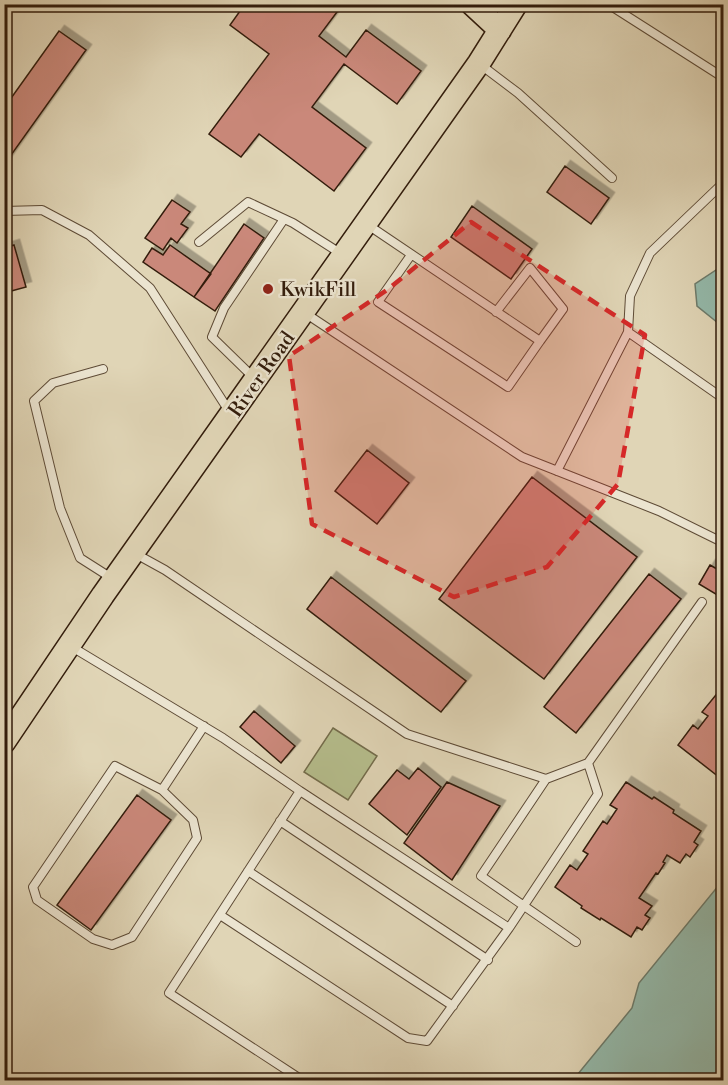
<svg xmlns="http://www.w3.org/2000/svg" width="728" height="1085" font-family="'Libre Bodoni',serif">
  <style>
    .green { fill: #b5bd8c; stroke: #746d4c; stroke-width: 1.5 }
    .water { fill: #94b9aa; stroke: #6d7b6b; stroke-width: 1.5 }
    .building { fill: #ca887a; stroke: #331d0c; stroke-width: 1.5; filter: url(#shadow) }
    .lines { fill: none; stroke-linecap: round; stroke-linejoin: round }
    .lane-casing { stroke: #5e4b36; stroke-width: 10 }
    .primary-casing { stroke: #331d0c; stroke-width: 25 }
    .lane { stroke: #ebe4d0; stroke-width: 8 }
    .primary { stroke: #e0d5b6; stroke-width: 22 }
    .marked { fill: #d62828; fill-opacity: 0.2; stroke: #d62828; stroke-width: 4.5; stroke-dasharray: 12 8; stroke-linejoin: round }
    .poi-dot { fill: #8f2418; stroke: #ebe4d0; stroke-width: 2 }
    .labels { text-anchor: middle; stroke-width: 4.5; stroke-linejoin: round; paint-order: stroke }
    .poi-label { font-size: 20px; fill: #331d0c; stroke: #ebe4d0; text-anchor: start }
    .street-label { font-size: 20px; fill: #331d0c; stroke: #ebe4d0 }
  </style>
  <defs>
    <filter id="shadow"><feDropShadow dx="5.5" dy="-5.5" stdDeviation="0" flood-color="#0004"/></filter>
  </defs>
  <rect width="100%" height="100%" fill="#e0d5b6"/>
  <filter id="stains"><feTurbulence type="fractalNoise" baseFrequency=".00333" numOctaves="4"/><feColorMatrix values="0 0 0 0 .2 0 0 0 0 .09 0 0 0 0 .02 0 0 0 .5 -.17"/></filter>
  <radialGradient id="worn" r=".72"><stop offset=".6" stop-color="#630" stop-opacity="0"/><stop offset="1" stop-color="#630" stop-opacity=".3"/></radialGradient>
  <path class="green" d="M333,728L377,756L348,800L304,772Z"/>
  <path class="water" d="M719,268L723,269V327L697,306L695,284Z
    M723,880V1080H573L632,1008L639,983Z"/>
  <path class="building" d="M245,4H343L319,36L346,57L366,30L421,71L397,104L344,64L312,107L366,148L334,191L259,134L241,157L209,134L269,54L230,25Z
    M59,31L86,50L4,165V108Z
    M565,166L609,198L591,224L547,192Z
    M172,200L190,212L181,224L188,228L177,243L171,238L163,250L145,238Z
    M472,206L532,249L511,279L451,237Z
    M244,224L264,238L215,311L194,297Z
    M14,245L26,287L4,293V248Z
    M170,245L211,274L194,297L143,262L152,248L163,255Z
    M367,450L409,483L377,524L335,491Z
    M532,477L637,557L544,679L439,599Z
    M710,565L724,573V599L699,584Z
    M649,574L681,599L576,733L544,707Z
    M331,577L466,681L441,712L307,609Z
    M724,685V781L678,745L693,725L698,729L708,716L702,712Z
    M254,711L295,746L281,763L240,727Z
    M418,768L441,787L407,835L369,804L397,770L409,779Z
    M447,782L500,806L452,880L404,843Z
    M626,782L652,799L654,797L674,810L673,813L701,831L694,842L698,845L690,857L686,854L680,863L667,855L663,862L665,863L658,874L656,873L639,898L652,906L645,915L650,918L642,930L637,927L631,937L601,918L600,920L581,908L582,906L555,887L570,865L577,870L588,854L583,851L603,821L607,824L617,809L610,805Z
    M137,795L171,820L91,930L57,905Z"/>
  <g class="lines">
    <g class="lane-casing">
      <path id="lane" d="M608,4L724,78
        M481,65L518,93L612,178
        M4,211L42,210L89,235L150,288L229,411
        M368,225L540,341L563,309L530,268L496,312
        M199,242L248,202L293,223L340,253
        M411,255L378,302L508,387L540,341
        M305,313L522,457L659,511L724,543
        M628,332L630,296L650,253L720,186L724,179
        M103,369L53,383L34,401L60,508L80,558L113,579
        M253,377L212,337L224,308L284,219
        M557,471L628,332L724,399
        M136,554L165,570L407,734L546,779
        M72,647L223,738L300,791L509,928
        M162,790L115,766L33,887L37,900L93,939L112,945L132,937L197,838L193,820L162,790L204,726
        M300,791L169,993L302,1080
        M280,821L488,960
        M248,871L453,1006
        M220,915L408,1038L427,1041L509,928L598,794L588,763
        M576,942L481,876L546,779L588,763L702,602"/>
    </g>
    <g class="primary-casing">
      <path id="primary" d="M472,4L500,30
        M4,742L103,595L479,63L516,4"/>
    </g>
    <use href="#lane" class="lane"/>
    <use href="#primary" class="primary"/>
  </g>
  <path class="marked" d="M471,222L645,335L618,484L547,567L454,597L312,524L289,356L387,290Z"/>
  <circle class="poi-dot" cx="268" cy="289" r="6"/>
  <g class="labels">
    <g class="poi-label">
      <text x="280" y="296">KwikFill</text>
    </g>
    <g class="street-label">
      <text transform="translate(261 374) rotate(-55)" y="7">River Road</text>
    </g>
  </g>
  <rect width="728" height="1085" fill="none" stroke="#e0d5b6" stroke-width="24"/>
  <rect x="6" y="6" width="716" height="1073" fill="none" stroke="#331d0c" stroke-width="3"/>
  <rect x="12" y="12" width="704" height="1061" fill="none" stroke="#331d0c" stroke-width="1.5"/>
  <rect width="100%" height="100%" filter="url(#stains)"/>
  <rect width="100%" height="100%" fill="url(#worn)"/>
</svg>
